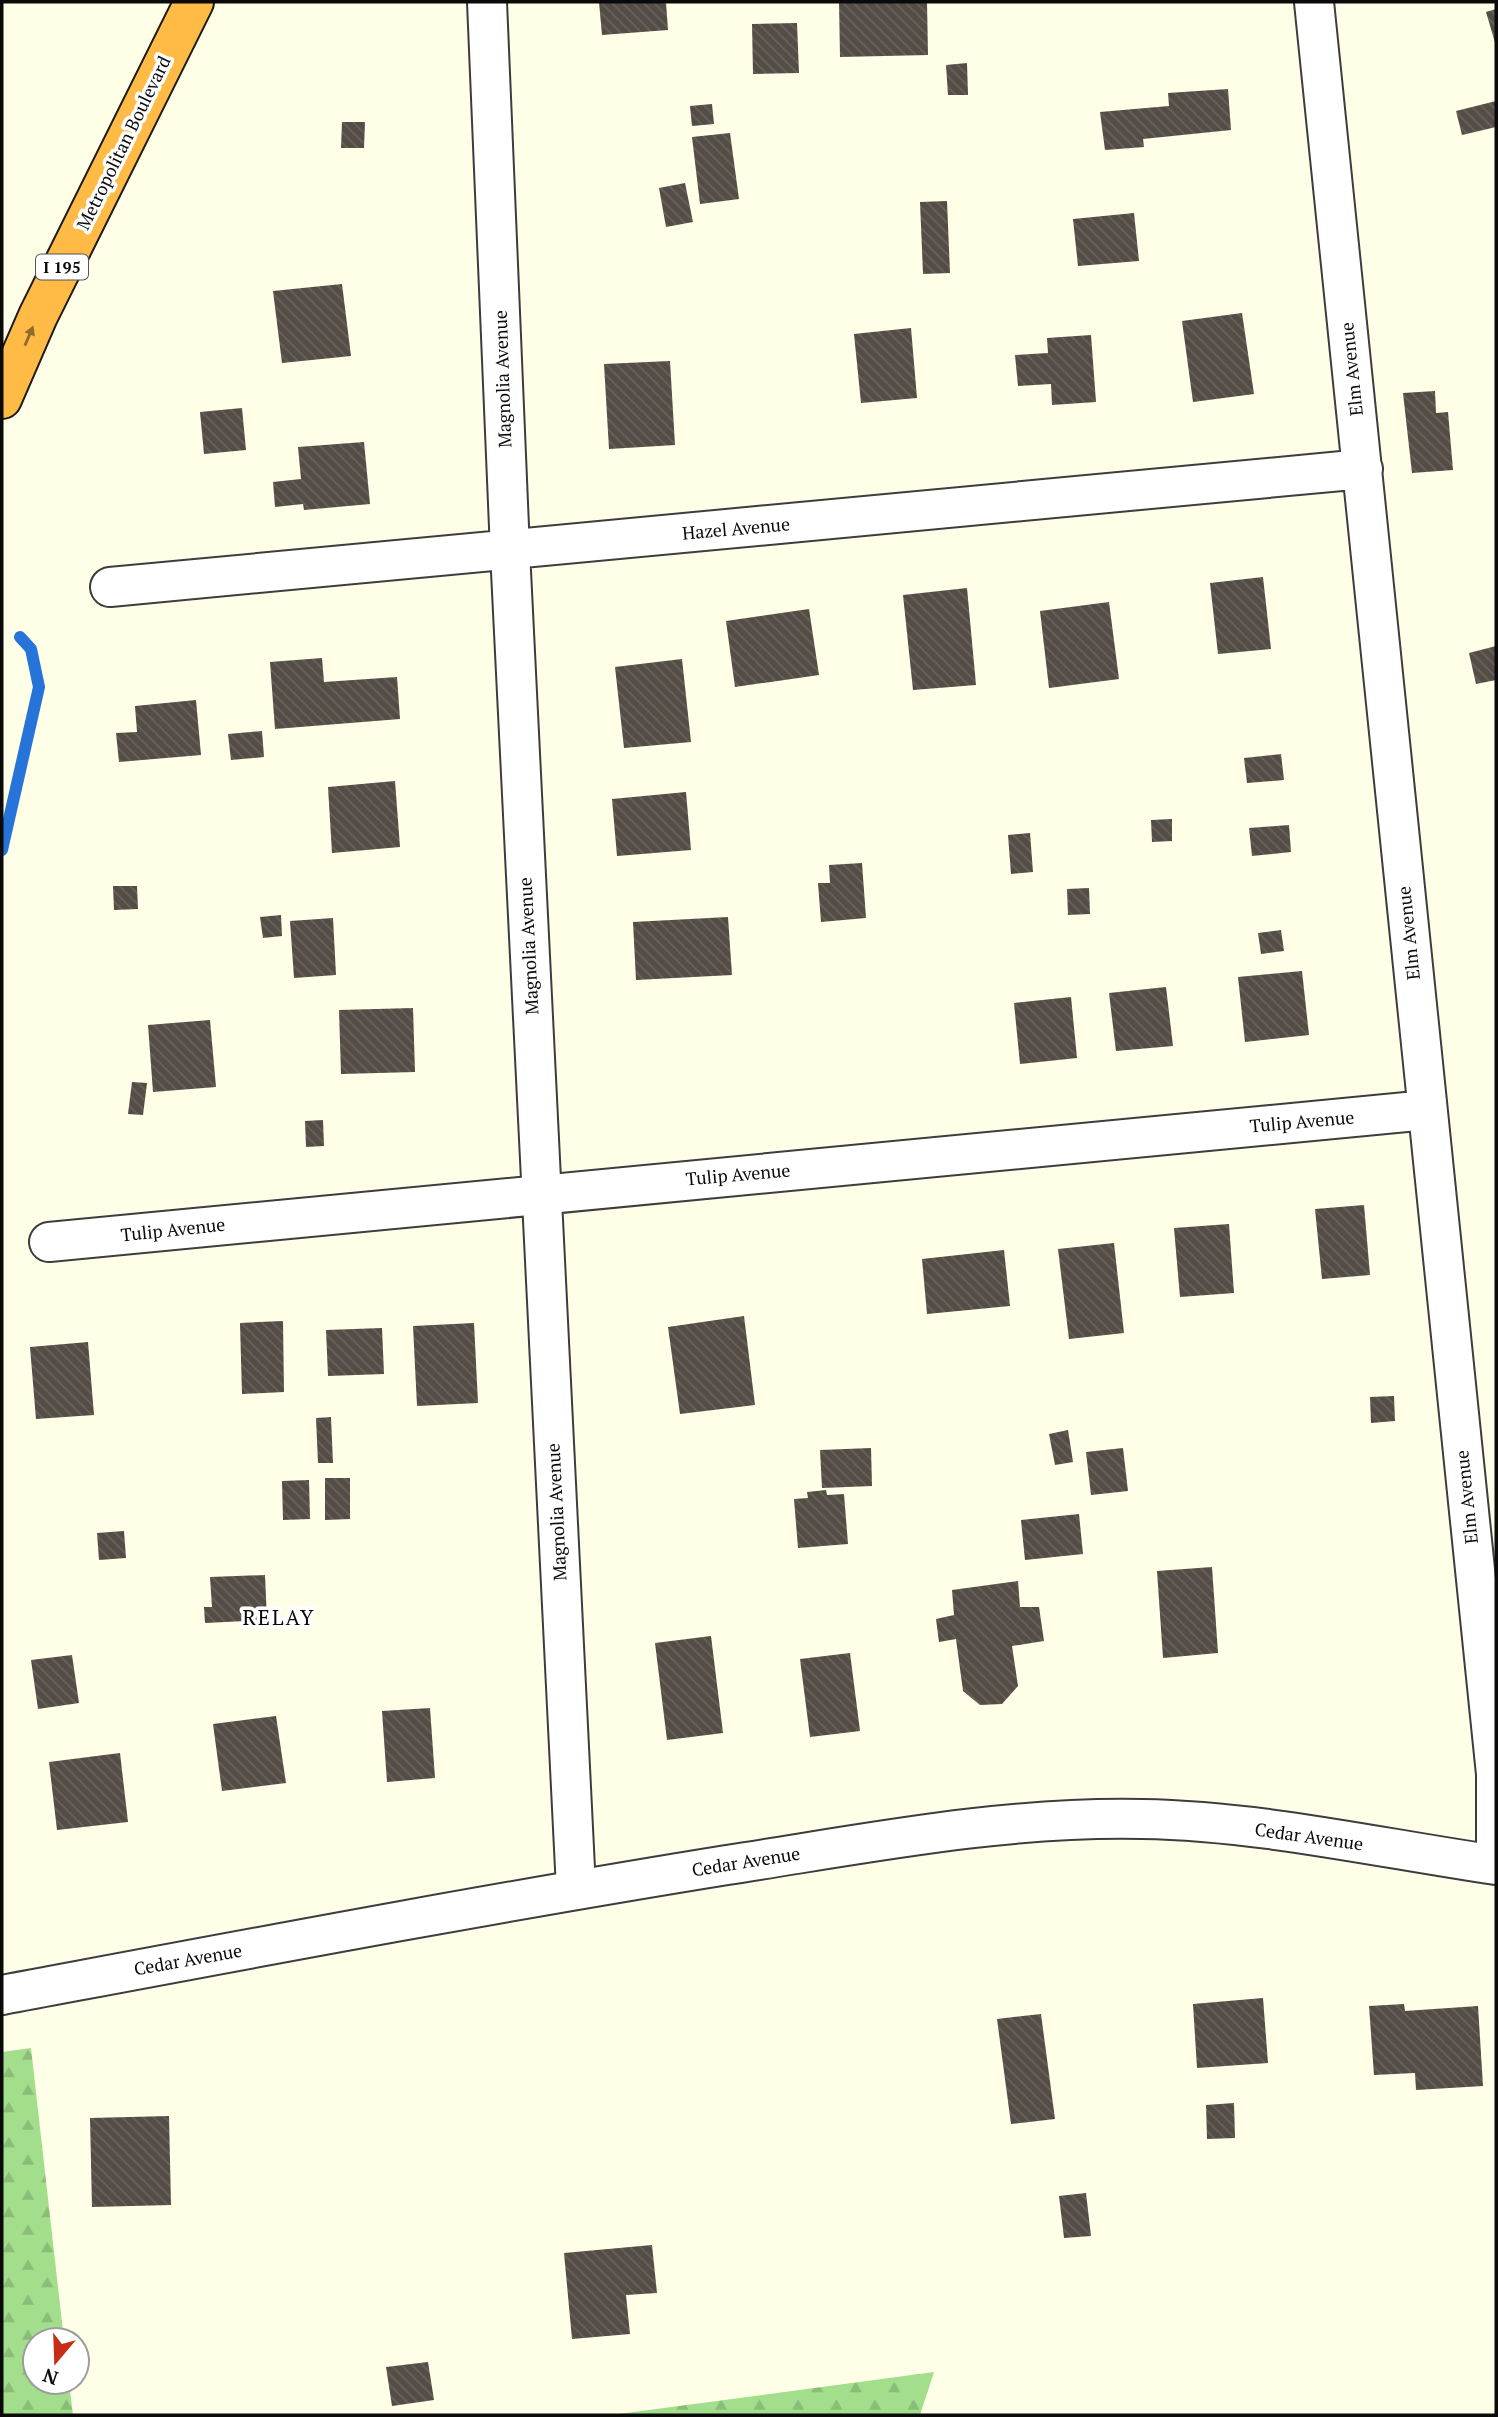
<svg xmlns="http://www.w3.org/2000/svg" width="1498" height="2417" font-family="'PT Serif',serif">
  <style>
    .forest { fill: url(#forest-firs) }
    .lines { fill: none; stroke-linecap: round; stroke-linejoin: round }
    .stream { stroke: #2673d9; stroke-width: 12 }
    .building { fill: url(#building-back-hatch) }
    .minor-casing { stroke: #3d3d3d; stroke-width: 42 }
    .highway-casing { stroke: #1b1b1b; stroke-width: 42 }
    .minor { stroke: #fff; stroke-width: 38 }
    .highway { stroke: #ffbb45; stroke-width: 38 }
    .oneway { fill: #916b2a }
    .labels { text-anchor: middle; stroke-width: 7; stroke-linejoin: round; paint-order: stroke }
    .shield { fill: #fff; stroke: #545454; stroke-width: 2 }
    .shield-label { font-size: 16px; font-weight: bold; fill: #0a0a0a }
    .street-label { font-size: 18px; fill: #0a0a0a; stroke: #fff }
    .quarter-label { font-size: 21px; letter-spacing: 2px; fill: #0a0a0a; stroke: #fff }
  </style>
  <defs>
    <pattern id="forest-firs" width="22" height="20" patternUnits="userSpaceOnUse" patternTransform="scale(1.75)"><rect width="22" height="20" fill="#a2de8b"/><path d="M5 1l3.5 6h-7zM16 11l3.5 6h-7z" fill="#8abd77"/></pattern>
    <pattern id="building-back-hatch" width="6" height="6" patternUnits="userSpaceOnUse" patternTransform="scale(1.75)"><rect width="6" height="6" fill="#534d45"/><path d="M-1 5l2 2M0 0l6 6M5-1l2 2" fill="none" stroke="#67625c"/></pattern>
  </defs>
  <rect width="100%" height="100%" fill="#fffee7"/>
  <path class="forest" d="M31,2048L64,2340H35V2382H69L73,2415H2V2052Z
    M934,2372L920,2415H611Z"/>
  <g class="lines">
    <path class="stream" d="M2,850L39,687L31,649L20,637"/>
  </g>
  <path class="building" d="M599,2H666L668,30L602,35Z
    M839,2H927L928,55L840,57Z
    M1496,9V46L1486,12Z
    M797,23L799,73L753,74L752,24Z
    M967,63L968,95H948L946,65Z
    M1228,89L1231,130L1143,139L1144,147L1105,150L1100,112L1169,106L1168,93Z
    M1496,101V127L1462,135L1456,111Z
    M712,104L714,124L692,126L690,106Z
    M342,122H365L364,148H341Z
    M730,133L739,199L700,204L692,137Z
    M685,183L693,222L666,227L659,188Z
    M947,201L950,273L923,274L920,202Z
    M1134,213L1139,261L1078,266L1073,219Z
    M342,284L351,356L282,363L273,291Z
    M1242,313L1254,394L1193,402L1182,321Z
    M911,328L917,398L861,403L854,334Z
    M1091,335L1096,402L1052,405L1051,384L1018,386L1015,355L1048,353L1047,338Z
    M670,361L675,445L609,449L604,364Z
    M1435,391L1436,413L1448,412L1453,470L1412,473L1403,393Z
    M242,408L246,450L204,454L200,412Z
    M364,442L370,504L304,510L303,504L275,507L273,482L301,479L298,447Z
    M1263,577L1271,649L1218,654L1210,583Z
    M967,588L976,685L913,690L903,595Z
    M1109,602L1119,679L1049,688L1040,611Z
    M809,609L819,675L735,687L726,621Z
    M1496,646V680L1476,684L1469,653Z
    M322,658L324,682L397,677L400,719L275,729L270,662Z
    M682,659L691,742L624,748L615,667Z
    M196,700L201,755L119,762L116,733L137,732L135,706Z
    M262,731L264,757L231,760L228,734Z
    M1281,754L1284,780L1247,783L1244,758Z
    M395,781L400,847L332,853L328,787Z
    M686,792L691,850L617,856L612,799Z
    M1172,819V841L1152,842L1151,820Z
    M1289,825L1291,852L1252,856L1249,828Z
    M1030,833L1033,872L1011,874L1008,835Z
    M862,863L866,918L821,922L818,883H830L829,865Z
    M113,886H137L138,909L114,910Z
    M1089,888L1090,914L1068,915L1067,889Z
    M281,915L282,936L263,938L260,917Z
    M728,917L732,975L636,980L633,922Z
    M333,918L336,975L294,978L290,921Z
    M1281,930L1284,951L1261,954L1258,933Z
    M1302,971L1309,1035L1245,1042L1238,977Z
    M1166,987L1173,1046L1116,1051L1109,993Z
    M1071,997L1077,1058L1020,1064L1014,1003Z
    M413,1008L415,1072L341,1074L339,1010Z
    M210,1020L216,1087L153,1092L148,1025Z
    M132,1082L147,1083L143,1115L128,1114Z
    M323,1120L324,1146L306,1147L305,1121Z
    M1364,1205L1370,1275L1322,1279L1315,1209Z
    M1229,1224L1234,1293L1180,1297L1174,1228Z
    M1114,1243L1124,1333L1069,1339L1058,1249Z
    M1004,1250L1010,1306L927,1314L922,1259Z
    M744,1316L755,1405L680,1414L668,1327Z
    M283,1321L284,1392L242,1394L240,1323Z
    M474,1323L478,1403L417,1406L413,1326Z
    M382,1328L384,1374L328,1376L326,1330Z
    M88,1342L94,1415L36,1419L30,1347Z
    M1394,1396L1395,1421L1371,1423L1370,1397Z
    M331,1417L333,1463H318L316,1418Z
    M1068,1430L1073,1462L1055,1465L1049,1434Z
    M871,1448L872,1486L822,1488L820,1450Z
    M1123,1448L1128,1491L1091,1495L1086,1452Z
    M325,1478H350V1519L325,1520Z
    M309,1480L310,1519L283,1520L282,1481Z
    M826,1490L827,1495L844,1494L848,1544L798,1548L794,1499L808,1498L807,1492Z
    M1079,1514L1083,1554L1025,1560L1021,1520Z
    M124,1531L126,1558L99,1560L97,1533Z
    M1212,1567L1218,1653L1163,1658L1157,1571Z
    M265,1575L267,1620L205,1623L204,1607H212L210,1577Z
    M1018,1581L1020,1607H1039L1044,1641L1012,1646L1018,1686L1002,1704L980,1705L963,1691L956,1639L939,1642L936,1619L954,1615L952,1590Z
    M711,1636L723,1733L667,1740L655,1643Z
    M850,1653L860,1731L810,1737L800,1659Z
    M72,1655L79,1703L38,1709L31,1660Z
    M430,1708L435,1778L387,1782L382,1711Z
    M276,1716L286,1783L222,1791L213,1724Z
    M120,1753L128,1822L57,1830L49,1762Z
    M1263,1998L1268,2063L1197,2068L1193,2004Z
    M1404,2004L1405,2011L1478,2006L1483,2086L1416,2090L1415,2073L1374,2075L1369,2006Z
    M1041,2014L1055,2119L1011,2124L997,2019Z
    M1234,2103L1235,2138L1207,2139L1206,2105Z
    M169,2116L171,2205L92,2207L90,2118Z
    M1086,2193L1091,2236L1064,2238L1059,2196Z
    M652,2245L657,2293L626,2295L630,2334L572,2339L564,2253Z
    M428,2362L434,2400L392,2406L386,2367Z"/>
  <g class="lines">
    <g class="minor-casing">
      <path id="minor" d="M487,2L510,551L576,1889
        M1314,2L1496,1774V1865
        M110,587L1363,469
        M49,1242L1427,1110
        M2,1995C243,1950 485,1904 727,1865C864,1844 1003,1816 1142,1819C1261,1821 1379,1848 1496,1865"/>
    </g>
    <g class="highway-casing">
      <path id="highway" d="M2,399L38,316L194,2"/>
    </g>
    <use href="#minor" class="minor"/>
    <use href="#highway" class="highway"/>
  </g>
  <defs><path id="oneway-solid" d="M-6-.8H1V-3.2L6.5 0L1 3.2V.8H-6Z" transform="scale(1.75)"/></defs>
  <use class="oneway" href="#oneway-solid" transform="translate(29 336) rotate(-67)"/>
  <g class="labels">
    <rect class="shield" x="36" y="254.5" width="52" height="25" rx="5"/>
    <g class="shield-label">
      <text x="62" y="273">I 195</text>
    </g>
    <g class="street-label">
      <text transform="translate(124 143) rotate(-64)" y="6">Metropolitan Boulevard</text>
      <text transform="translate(1352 369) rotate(-96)" y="6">Elm Avenue</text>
      <text transform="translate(503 379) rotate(-92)" y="6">Magnolia Avenue</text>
      <text transform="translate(736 529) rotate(-5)" y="6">Hazel Avenue</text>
      <text transform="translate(1409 933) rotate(-96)" y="6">Elm Avenue</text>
      <text transform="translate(529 946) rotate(-93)" y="6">Magnolia Avenue</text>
      <text transform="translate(1302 1122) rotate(-5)" y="6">Tulip Avenue</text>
      <text transform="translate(738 1175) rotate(-5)" y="6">Tulip Avenue</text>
      <text transform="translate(173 1230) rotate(-6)" y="6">Tulip Avenue</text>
      <text transform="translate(1467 1497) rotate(-96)" y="6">Elm Avenue</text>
      <text transform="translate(557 1512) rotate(-93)" y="6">Magnolia Avenue</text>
      <text transform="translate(1309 1837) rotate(8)" y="6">Cedar Avenue</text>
      <text transform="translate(746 1862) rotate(-9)" y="6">Cedar Avenue</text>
      <text transform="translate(188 1960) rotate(-10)" y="6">Cedar Avenue</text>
    </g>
    <g class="quarter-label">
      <text x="279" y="1625">RELAY</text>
    </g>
  </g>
  <rect width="1498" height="2417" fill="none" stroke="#0a0a0a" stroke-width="7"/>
  <g transform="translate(56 2361) rotate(199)"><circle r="33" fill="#ffffff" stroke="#9d9d9d" stroke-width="2"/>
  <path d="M0-5L12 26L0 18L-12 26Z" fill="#c52d17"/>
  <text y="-10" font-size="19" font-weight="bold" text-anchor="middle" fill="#0a0a0a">N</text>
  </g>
</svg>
